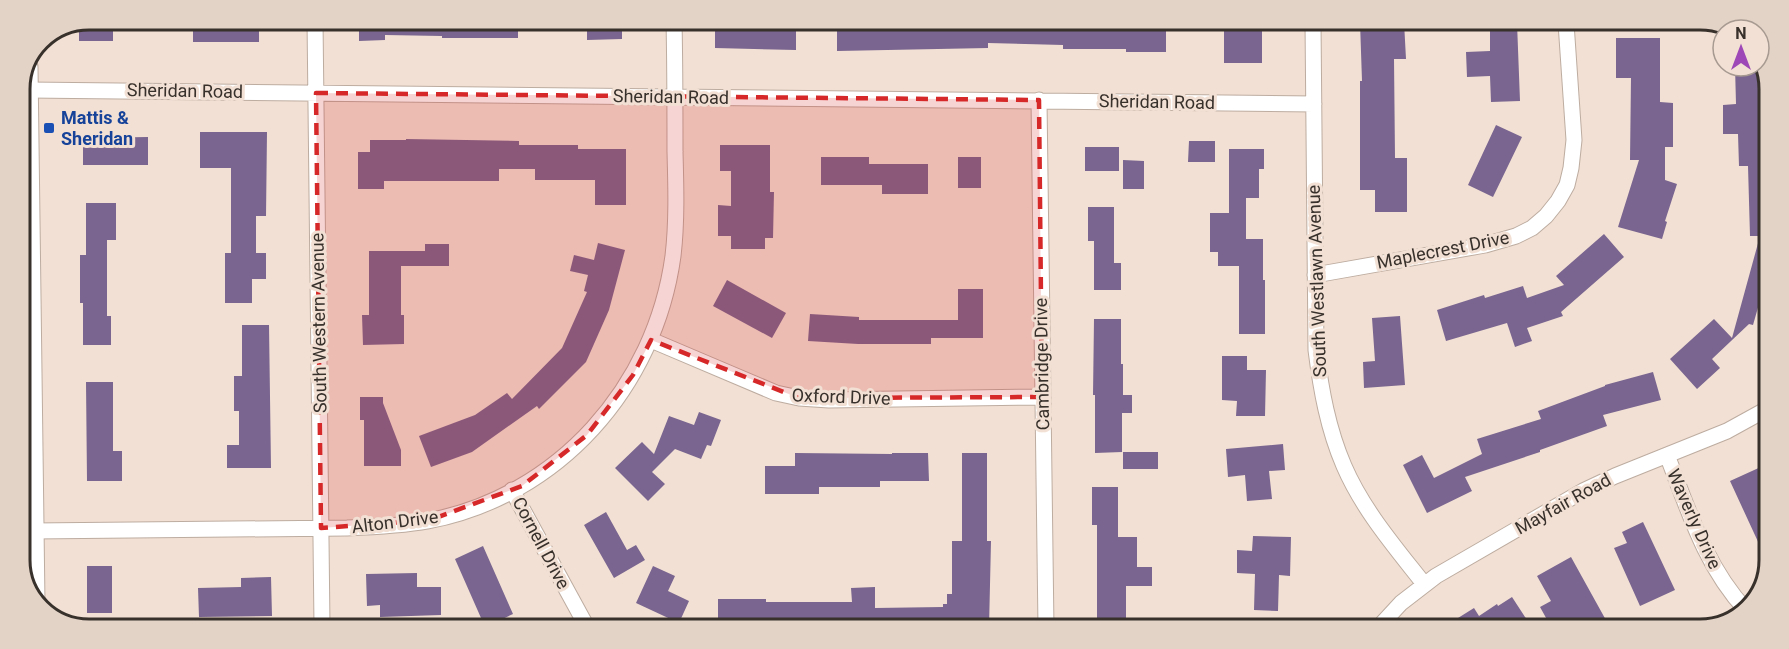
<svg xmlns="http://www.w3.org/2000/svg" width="1789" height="649" font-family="Roboto,sans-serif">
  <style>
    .building { fill: #79658f }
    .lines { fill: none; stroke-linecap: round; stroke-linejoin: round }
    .street-casing { stroke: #bdaca0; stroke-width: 17 }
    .secondary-casing { stroke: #bdaca0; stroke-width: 23 }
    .street { stroke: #fff; stroke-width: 15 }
    .secondary { stroke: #fff; stroke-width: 21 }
    .marked { fill: #d62828; fill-opacity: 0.2; stroke: #d62828; stroke-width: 4.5; stroke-dasharray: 12 8; stroke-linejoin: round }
    .transit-dot { fill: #1a4fb4; stroke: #f2e0d4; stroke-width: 2 }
    .labels { text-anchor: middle; stroke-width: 6; stroke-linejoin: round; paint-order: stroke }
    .street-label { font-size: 18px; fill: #37302b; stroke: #f2e0d4 }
    .transit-label { font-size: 18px; font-weight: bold; fill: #164399; stroke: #f2e0d4; text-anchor: start }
    .rim { fill: none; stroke: #37302b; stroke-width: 3 }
  </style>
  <rect width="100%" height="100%" fill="#f2e0d4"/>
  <path class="building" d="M89,20H113V41H79V24Z
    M193,20H259V42H193Z
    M359,20H518V38H442V36L385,35V40L359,41Z
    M587,21H622V39L587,40Z
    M715,21L796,22V50L715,48Z
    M963,21L1019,24V22H1166V52H1126V49H1063V45L988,43V48L837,51V24L945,26V22Z
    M1224,22H1262V63H1224Z
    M1360,22H1404L1406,59H1394L1395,158H1407V212H1375V190H1360V81H1362Z
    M1490,23H1517L1520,101L1491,102L1490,76L1467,77L1466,52L1490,51Z
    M1616,38H1660V102L1673,103V147H1665V180L1677,184L1665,221L1667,222L1662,239L1618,227L1639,160H1630L1631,78H1616Z
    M1735,66H1762L1769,84L1768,306L1759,304L1753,325L1749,324L1712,359L1720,368L1697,389L1670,359L1714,319L1732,338L1760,236H1750L1748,166H1739L1738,134H1723V105L1736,104Z
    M1496,125L1522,137L1493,197L1468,185Z
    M200,132H267L266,216H256V253H266V279H252V303H225V253H231V168H200Z
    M148,137V165H83V138Z
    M406,139L519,141V145H578V149H626V205H595V180H535V169H499V181H384V189H358V152H370V140H406Z
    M1189,141H1215V162H1188Z
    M720,145H770V192H774L773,238H765V249H731V236H718V205L731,206V171H720Z
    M1085,147H1119V171H1085Z
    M1229,149H1264V169H1259V198H1246V239H1263V280H1265V334H1239V266H1218V252H1210V213H1229Z
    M821,157H869V164H928V194H882V185H821Z
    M958,157H981V188H958Z
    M1123,160L1144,161V189H1123Z
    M86,203H116V240H107V316H111V345H83V303H80V255H86Z
    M1088,207H1114V263H1121V290H1094V241H1088Z
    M1604,234L1624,257L1561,312L1563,316L1527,328L1532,341L1515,347L1507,323L1446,341L1437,310L1484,295L1485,298L1523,286L1527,298L1564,285L1556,276Z
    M598,243L625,250L609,310L586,362L539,409L537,406L472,452L431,467L419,436L475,415L507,393L512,399L562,348L587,292L584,291L588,275L570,271L574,255L594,260Z
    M425,244H449V266H401V315H404V344L363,345L362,315H369V251H425Z
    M727,280L786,313L772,338L713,306Z
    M958,289H983V338H931V344H858L808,341L810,314L859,317V320H958Z
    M1400,316L1405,385L1364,388L1363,362L1375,361L1372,318Z
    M1094,319H1121V364H1123V395H1132V413H1122V452L1095,453V395H1093Z
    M242,325H269L271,468H227V445H239V411H234V376H242Z
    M1222,356H1247V370H1266L1265,416H1236L1237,401L1222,400Z
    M1653,372L1661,400L1603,415L1607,426L1540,450V452L1465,477L1472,491L1427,513L1403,465L1422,455L1434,478L1482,454L1477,439L1541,419L1538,411L1605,386V385Z
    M86,382H113V451H122V481H87Z
    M360,397H383V403L401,450V466H364V420H360Z
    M699,412L721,420L711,446L707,445L701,459L675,449L652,472L665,484L648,501L615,468L642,442L654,454L669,416L694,425Z
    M1283,444L1285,470L1269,471L1272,499L1247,501L1245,475L1228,477L1226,449Z
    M1123,452H1158V469H1123Z
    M795,453L892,454V453H928L929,481H880V487H819V494H765V466H795Z
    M962,453H987V541H991L989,628L718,627V599H766V602H852L851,588L875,587V608L943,607V604H947V594H952V541H962Z
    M1763,466L1767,475L1766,559L1730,481Z
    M1092,487H1118V537H1137V567H1152V586H1126V628H1097V525H1092Z
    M606,512L627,550L636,545L645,560L614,578L584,525Z
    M1643,522L1675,590L1640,606L1614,548L1627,543L1622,532Z
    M1253,536L1291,537L1290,576L1279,575L1278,611L1254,610L1255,574L1237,573V550L1252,551Z
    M483,546L513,614L485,627L455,559Z
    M1571,557L1607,622L1593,629H1570L1564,618L1550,625L1540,607L1551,601L1537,576Z
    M87,566H112V613H87Z
    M653,566L675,576L668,591L689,601L679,623L636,603Z
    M417,573V587H441V615L380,617V605L367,606L366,574Z
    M271,577L272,616L199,617L198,588L241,587V578Z
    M1512,597L1529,623L1520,629H1459L1463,626L1458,618L1474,608L1479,616L1497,604L1498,606Z"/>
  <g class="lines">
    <g class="street-casing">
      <path id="street" d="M315,20L322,626
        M1313,22L1316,350C1321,390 1328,429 1344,466C1363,510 1395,547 1424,584
        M28,90L1314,104
        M1039,100L1046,628
        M1315,275L1485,245L1516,236L1532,228L1546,216L1558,201L1567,185L1571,168L1574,140L1566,23
        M651,340L776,393L799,398L829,400L1042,397
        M1667,455C1688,509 1705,566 1746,610
        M512,490L587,627
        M33,531L347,528C374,527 401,526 428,521C559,496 655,387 673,256C677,222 676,187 675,152C675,108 675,65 674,21
        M1377,629L1401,603L1436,576L1583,491L1615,476L1727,431L1767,409"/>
    </g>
    <g class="secondary-casing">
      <path id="secondary" d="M27,67L34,603"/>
    </g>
    <use href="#street" class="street"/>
    <use href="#secondary" class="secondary"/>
  </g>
  <path class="marked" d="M316,93L1039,100L1042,397L799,398L651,340L633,375L587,435L522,486L430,520L321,528Z"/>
  <rect class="transit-dot" x="43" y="122" width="12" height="12" rx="3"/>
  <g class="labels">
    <g class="street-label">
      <text transform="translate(185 91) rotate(1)" y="6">Sheridan Road</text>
      <text transform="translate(671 97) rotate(1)" y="6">Sheridan Road</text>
      <text transform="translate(1157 102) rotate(1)" y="6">Sheridan Road</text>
      <text transform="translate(1443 250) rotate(-11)" y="6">Maplecrest Drive</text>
      <text transform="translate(1317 281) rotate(-92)" y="6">South Westlawn Avenue</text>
      <text transform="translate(319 323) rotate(-91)" y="6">South Western Avenue</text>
      <text transform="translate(1042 364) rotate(-91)" y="6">Cambridge Drive</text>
      <text transform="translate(841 397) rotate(2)" y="6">Oxford Drive</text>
      <text transform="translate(1563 504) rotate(-29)" y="6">Mayfair Road</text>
      <text transform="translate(1694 519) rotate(66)" y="6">Waverly Drive</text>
      <text transform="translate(395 522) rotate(-7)" y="6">Alton Drive</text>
      <text transform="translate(541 543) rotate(62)" y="6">Cornell Drive</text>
    </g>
    <g class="transit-label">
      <text x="61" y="124">Mattis &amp;<tspan x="61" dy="21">Sheridan</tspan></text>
    </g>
  </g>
  <path d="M0 0H1789V649H0ZM89 30H1700A59 59 0 0 1 1759 89V560A59 59 0 0 1 1700 619H89A59 59 0 0 1 30 560V89A59 59 0 0 1 89 30Z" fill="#e3d2c6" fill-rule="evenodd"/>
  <path class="rim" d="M89 30H1700A59 59 0 0 1 1759 89V560A59 59 0 0 1 1700 619H89A59 59 0 0 1 30 560V89A59 59 0 0 1 89 30Z"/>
  <g transform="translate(1741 48)"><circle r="28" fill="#f2e0d4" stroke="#a79a90" stroke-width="1.5"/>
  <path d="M0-4.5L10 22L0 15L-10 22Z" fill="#9d48b6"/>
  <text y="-9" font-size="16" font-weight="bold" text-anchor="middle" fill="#37302b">N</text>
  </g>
</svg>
